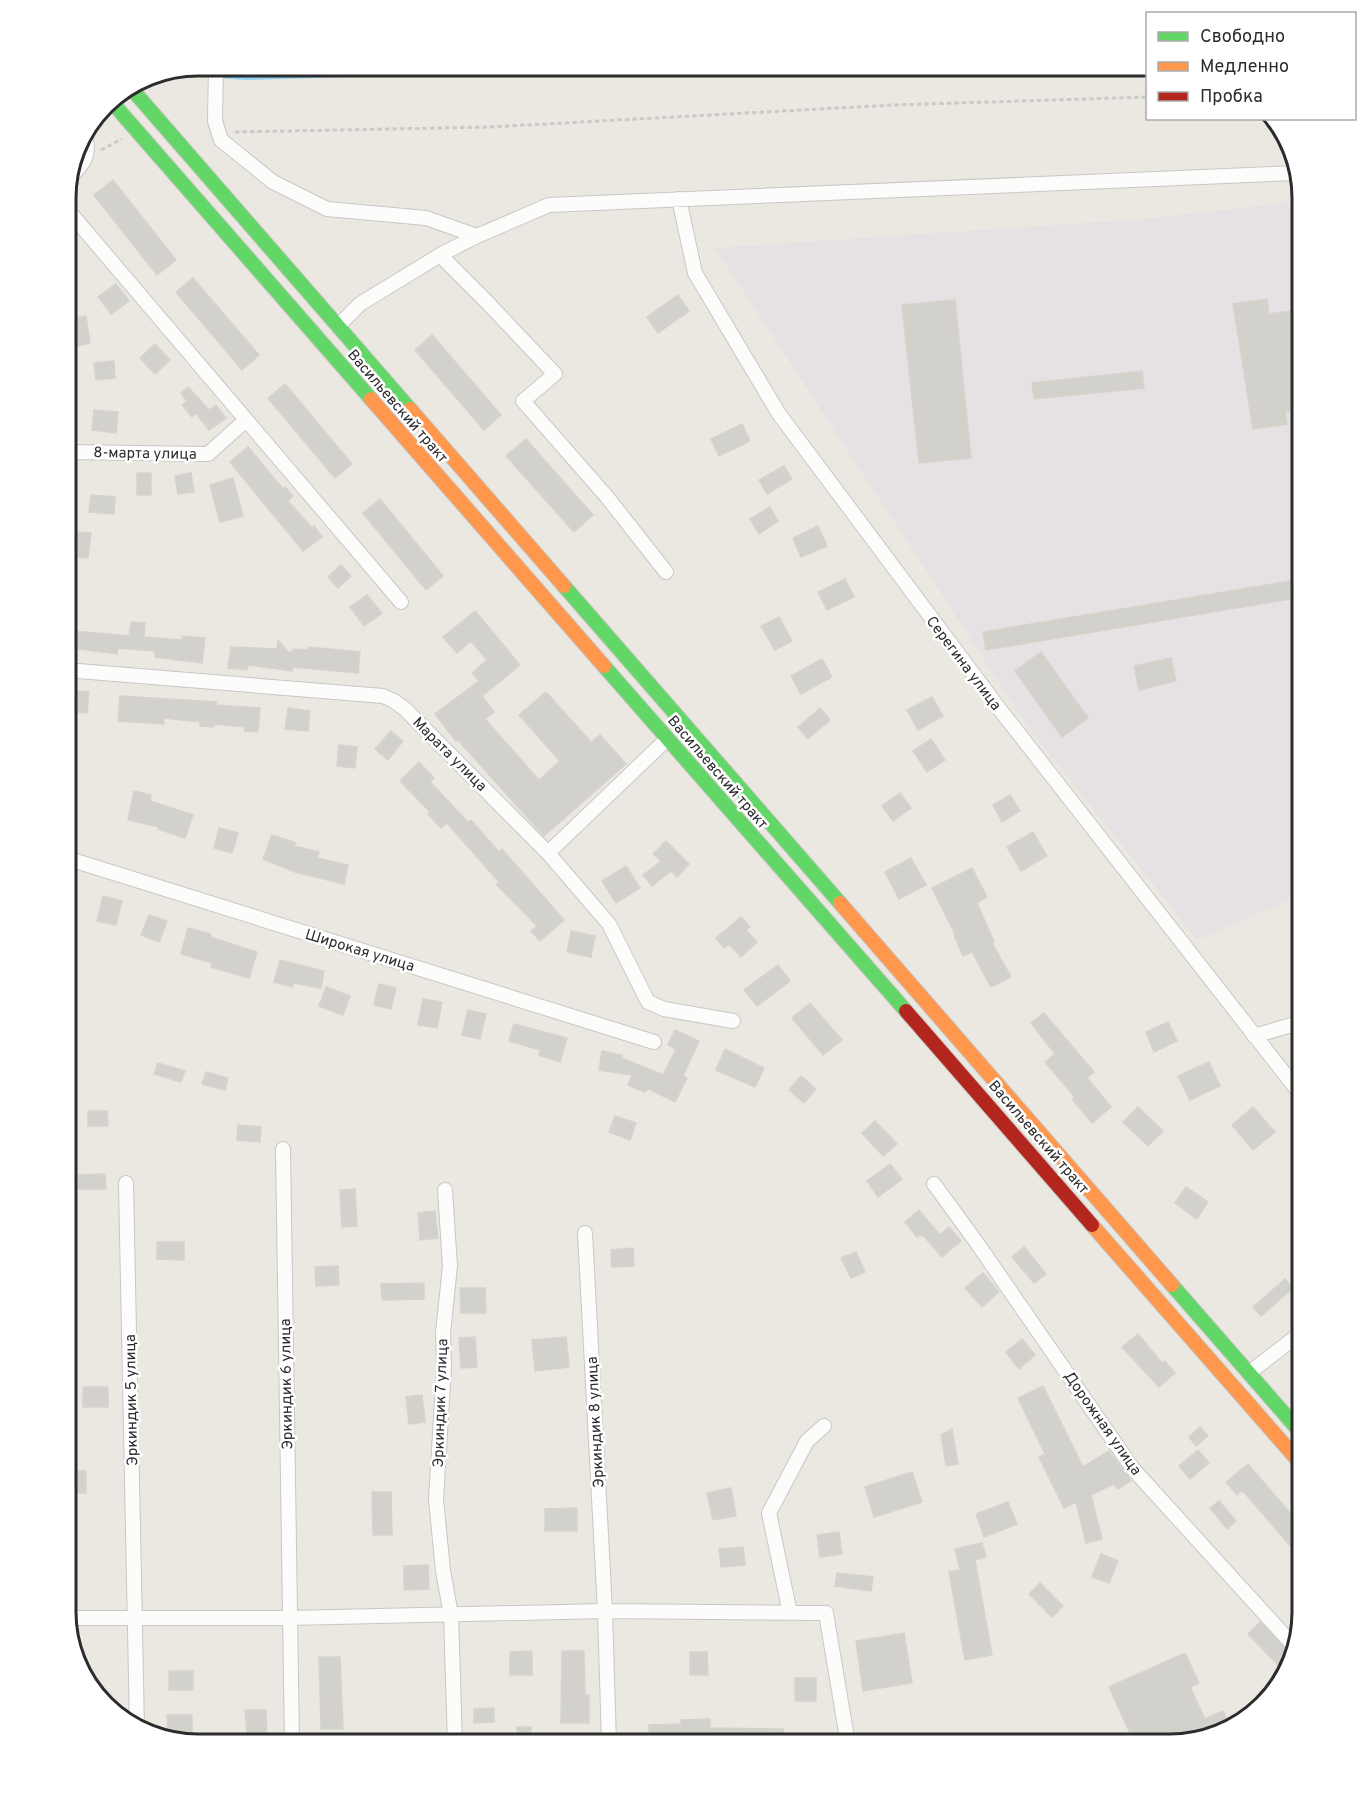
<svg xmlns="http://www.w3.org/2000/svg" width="1368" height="1810" font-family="Overpass,sans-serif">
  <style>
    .industrial { fill: #e6e2e4 }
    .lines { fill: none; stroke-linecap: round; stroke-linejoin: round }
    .canal { stroke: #8fd3f2; stroke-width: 16 }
    .building { fill: #d3d1cc; stroke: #d6d3ce; stroke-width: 1.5 }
    .street-casing { stroke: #c8c7c7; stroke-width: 16 }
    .fast-casing { stroke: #c6c5c2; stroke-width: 16 }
    .slow-casing { stroke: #c6c5c2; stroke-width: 16 }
    .jam-casing { stroke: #c6c5c2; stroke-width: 16 }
    .path { stroke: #cacac9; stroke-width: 3; stroke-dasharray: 4.5 3; stroke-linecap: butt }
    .street { stroke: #fcfcfa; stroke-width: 14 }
    .fast { stroke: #63d668; stroke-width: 14 }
    .slow { stroke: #ff974d; stroke-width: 14 }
    .jam { stroke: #b3261e; stroke-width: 14 }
    .labels { text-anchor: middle; stroke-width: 5; stroke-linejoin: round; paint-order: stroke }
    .street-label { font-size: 15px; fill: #2c2c2c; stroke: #fff }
    .rim { fill: none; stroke: #2c2c2c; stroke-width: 3 }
  </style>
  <rect width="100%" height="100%" fill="#ebe8e1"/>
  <path class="industrial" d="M1302,201V895L1197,940L1029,728L715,248L1143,219Z"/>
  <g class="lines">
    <path class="canal" d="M190,68L247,72L453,66"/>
  </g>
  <path class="building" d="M113,180L176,260L157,275L94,195Z
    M193,278L259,355L242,370L176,292Z
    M116,284L129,301L111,314L98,297Z
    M678,295L689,311L658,333L647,317Z
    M1267,299L1269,314L1291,311L1302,383V409L1285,411L1287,424L1253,429L1233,304Z
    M955,300L971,458L919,463L902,305Z
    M86,316L90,343L77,346L72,318Z
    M432,335L501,415L484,430L415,350Z
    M155,344L170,360L155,374L140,358Z
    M114,361L115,378L96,380L94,363Z
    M1142,371L1144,388L1034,399L1032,383Z
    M285,384L352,464L335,478L268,398Z
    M188,387L209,410L216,405L226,418L209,430L196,413L192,417L182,405L187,401L181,393Z
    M94,410L118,412L116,433L92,430Z
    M742,424L750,441L719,456L711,439Z
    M526,439L593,515L574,532L506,456Z
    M248,447L283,489L285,487L293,496L288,501L312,528L314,526L322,537L303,551L230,462Z
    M784,466L792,479L767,494L759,480Z
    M137,473H151V495H137Z
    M191,473L194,492L178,494L175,476Z
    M233,478L243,516L220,522L210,485Z
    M91,495L115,497L114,514L89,512Z
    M380,499L443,576L426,590L363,513Z
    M770,507L778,521L759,534L750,519Z
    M818,526L827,546L801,557L793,538Z
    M76,532L91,533L88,558L73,557Z
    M341,565L351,576L338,588L328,577Z
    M845,579L854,597L827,610L818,592Z
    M1302,579V597L986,650L983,632Z
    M367,595L382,613L364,626L350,607Z
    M475,611L520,665L482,696L494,712L485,719L539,780L560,761L519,715L546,692L591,742L600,735L626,764L544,836L458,740L456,741L435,714L479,681L472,673L487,660L471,641L457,653L443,637Z
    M779,617L792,641L775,650L761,626Z
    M131,622L145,623L144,637L182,640V636L205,638L202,663L155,657V651L118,648L117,654L72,648L74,631L129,636Z
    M278,640L289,653L294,649L308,650L309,647L360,652L358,673L293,667L292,671L248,665L247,670L228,668L231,647L277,649Z
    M1041,652L1088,718L1062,737L1015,671Z
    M1171,658L1176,681L1139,690L1134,666Z
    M822,659L832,677L801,694L791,676Z
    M68,690L89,692L87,713L66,711Z
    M120,696L202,701L217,702L216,705L260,708L258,732L244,731L245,727L214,724V727L200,726V722L164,718V724L118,721Z
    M932,697L943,716L918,730L907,710Z
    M288,708L310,711L308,731L285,729Z
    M820,708L830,720L808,739L798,727Z
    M391,731L403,741L388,760L375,749Z
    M931,739L945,760L927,772L913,751Z
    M339,745L357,747L355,768L337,766Z
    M419,762L434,778L430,782L468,822L471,820L499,852L502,849L564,920L540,941L531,931L537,926L496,884L499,882L484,865L447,823L441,828L428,814L430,812L400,781Z
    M134,791L151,795L150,801L193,815L185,838L158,829L159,827L128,820Z
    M900,793L911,808L893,821L882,806Z
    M1010,795L1020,811L1002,822L993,805Z
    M219,828L238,833L232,853L214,848Z
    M1033,832L1047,856L1021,871L1007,847Z
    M272,835L296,843L294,846L319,852L317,858L348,865L344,884L295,872L263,859Z
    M666,841L689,864L677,877L671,871L652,886L643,875L661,861L653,854Z
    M911,858L926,885L899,899L885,872Z
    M626,866L640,888L616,903L602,881Z
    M972,868L987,897L977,903L994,942L992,943L1011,977L991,987L972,952L963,956L954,935L955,934L932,888Z
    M103,896L122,901L116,925L97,921Z
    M149,915L167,921L159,942L141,935Z
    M741,917L750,927L746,930L757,942L741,957L729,944L724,948L716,938Z
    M188,928L211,934L210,937L257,952L249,978L211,967L212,963L181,954Z
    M571,931L595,936L591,957L567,952Z
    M280,960L324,971L321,988L294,983L292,987L274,982Z
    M778,965L790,981L757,1006L744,990Z
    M379,984L396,988L391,1009L374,1005Z
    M326,987L350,996L343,1015L319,1006Z
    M423,999L442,1002L437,1028L418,1025Z
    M810,1003L842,1040L823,1055L792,1018Z
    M468,1010L486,1014L480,1039L462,1035Z
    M1044,1013L1094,1072L1087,1078L1111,1107L1092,1123L1072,1099L1075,1097L1045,1062L1055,1054L1031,1023Z
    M1168,1022L1177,1041L1154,1052L1146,1032Z
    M514,1024L567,1038L560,1062L539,1055L540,1050L509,1041Z
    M675,1030L699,1041L683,1076L687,1078L675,1102L647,1088L645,1092L628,1085L632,1075L599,1070L602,1051L622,1055V1058L663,1075L676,1049L668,1045Z
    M725,1049L764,1068L755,1087L716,1070Z
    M1209,1062L1220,1086L1190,1100L1178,1076Z
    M158,1063L185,1071L181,1082L154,1074Z
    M206,1072L228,1078L225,1090L202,1084Z
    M801,1076L816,1089L804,1103L789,1090Z
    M1138,1107L1163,1131L1148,1146L1123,1122Z
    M1253,1107L1275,1132L1253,1150L1232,1125Z
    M88,1111H107L108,1126H88Z
    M615,1116L636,1123L630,1140L609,1132Z
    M875,1121L897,1144L883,1156L862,1133Z
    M238,1125L261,1127L260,1142L237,1140Z
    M890,1164L902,1179L878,1197L867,1181Z
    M105,1174L106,1189H77V1175Z
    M1186,1187L1208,1202L1197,1219L1175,1203Z
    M355,1189L357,1226L342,1227L340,1190Z
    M919,1210L940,1235L949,1227L961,1241L942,1257L922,1234L917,1237L905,1222Z
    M435,1211L438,1238L420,1240L418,1213Z
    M157,1242H184V1260L157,1259Z
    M1024,1247L1046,1274L1034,1283L1012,1257Z
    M633,1248L634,1266L612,1267L611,1250Z
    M856,1252L865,1272L851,1278L841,1258Z
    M338,1266L339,1285L316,1286L315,1267Z
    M983,1273L999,1292L982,1307L965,1288Z
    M1285,1279L1293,1288L1261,1316L1253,1307Z
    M424,1283V1299L382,1300L381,1284Z
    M460,1288H485L486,1313H461Z
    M1138,1334L1162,1363L1165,1361L1175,1373L1159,1387L1122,1347Z
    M475,1337L477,1367L461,1368L459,1338Z
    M566,1337L569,1367L535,1371L532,1340Z
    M1022,1339L1035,1355L1019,1369L1006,1352Z
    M1043,1386L1083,1467L1109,1451L1131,1481L1118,1489L1114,1484L1091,1495L1102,1539L1086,1543L1076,1502L1064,1508L1039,1457L1045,1454L1018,1398Z
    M83,1387H108V1407H83Z
    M422,1395L425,1422L409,1424L406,1397Z
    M1200,1427L1208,1436L1196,1446L1189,1437Z
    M952,1429L958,1464L946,1466L941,1435Z
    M1198,1450L1209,1463L1190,1479L1179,1466Z
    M1248,1464L1302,1527V1541L1293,1549L1242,1490L1237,1495L1226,1482Z
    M66,1471H86V1493H66Z
    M912,1472L922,1502L874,1517L865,1487Z
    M731,1488L736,1516L713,1520L707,1493Z
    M372,1492H391L392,1535H373Z
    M1219,1501L1236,1521L1227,1529L1210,1508Z
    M1008,1502L1017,1524L984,1537L976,1514Z
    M577,1508V1531H545V1509Z
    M839,1532L842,1554L820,1557L817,1535Z
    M982,1543L986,1557L975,1560L992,1655L965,1660L949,1572L960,1570L955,1549Z
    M743,1547L745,1565L721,1567L719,1549Z
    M1101,1554L1118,1561L1109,1583L1092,1577Z
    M428,1565L429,1589L404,1590V1566Z
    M837,1573L873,1577L871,1591L835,1586Z
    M1040,1583L1063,1606L1052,1617L1029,1594Z
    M1260,1622L1291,1654L1286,1673L1248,1634Z
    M904,1633L912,1683L863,1691L856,1641Z
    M532,1651V1675H510V1652Z
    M562,1651H584L585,1695H589V1723H561Z
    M690,1652H707L708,1675H690Z
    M1185,1653L1199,1683L1190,1687L1205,1719L1223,1711L1230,1726L1170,1744H1135L1109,1687Z
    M319,1657H340L343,1729H321Z
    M169,1671H193V1690H169Z
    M795,1678H816V1701H795Z
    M494,1708V1722L474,1723V1709Z
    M245,1710H266L267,1744H248Z
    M167,1715H192V1735H168Z
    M710,1719V1728L783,1729L784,1744H733V1742L649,1744V1725L681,1724V1720Z
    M517,1727H531V1744H517Z"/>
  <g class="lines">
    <g class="street-casing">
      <path id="street" d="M216,66L215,121L221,140L273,182L327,209L426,218L477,236
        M69,179C83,164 92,155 84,134
        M679,199L695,273L779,414L1001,711L1302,1096
        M66,208L401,602
        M440,255L485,300L555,374L523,401L607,497L666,572
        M338,326L360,304L440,255L477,236L549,205L1295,173
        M66,354V340
        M66,452L208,454L246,420
        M66,670L383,696L394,701L405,709L548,853L609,924L648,1002L664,1009L733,1021
        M548,853L667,739
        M66,858L654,1042
        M1254,1036L1302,1022
        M283,1149L292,1744
        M126,1183L137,1728
        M934,1184L977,1243L1133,1469L1293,1645
        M445,1190L450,1266L443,1333L444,1368L436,1499L443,1571L451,1615L455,1744
        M585,1233L605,1611L609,1744
        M1249,1373L1302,1332
        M790,1613L769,1513L807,1441L824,1426
        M68,1618H290L605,1611L826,1613L848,1744"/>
    </g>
    <g class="fast-casing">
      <path id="fast" d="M130,87L410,409
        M110,100L371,399
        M564,586L840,903
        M604,666L906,1011
        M1172,1285L1302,1434"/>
    </g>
    <g class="slow-casing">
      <path id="slow" d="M371,399L604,666
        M410,409L564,586
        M840,903L1172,1285
        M1092,1225L1302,1465"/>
    </g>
    <g class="jam-casing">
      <path id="jam" d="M906,1011L1092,1225"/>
    </g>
    <path class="path" d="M235,132L490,127L893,105L1148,97
      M101,150L122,139"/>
    <use href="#street" class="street"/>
    <use href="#fast" class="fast"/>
    <use href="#slow" class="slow"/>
    <use href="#jam" class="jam"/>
  </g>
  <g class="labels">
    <g class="street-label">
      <text transform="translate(398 406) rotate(49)" y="5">Васильевский тракт</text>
      <text transform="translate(145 453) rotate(1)" y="5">8-марта улица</text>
      <text transform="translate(964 663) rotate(53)" y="5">Серегина улица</text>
      <text transform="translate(450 754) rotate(45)" y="5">Марата улица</text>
      <text transform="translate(718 772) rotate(49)" y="5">Васильевский тракт</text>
      <text transform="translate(360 950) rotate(17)" y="5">Широкая улица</text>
      <text transform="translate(1039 1137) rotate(49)" y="5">Васильевский тракт</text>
      <text transform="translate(286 1384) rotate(-91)" y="5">Эркиндик 6 улица</text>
      <text transform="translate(131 1400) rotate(-91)" y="5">Эркиндик 5 улица</text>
      <text transform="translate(440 1403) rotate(-88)" y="5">Эркиндик 7 улица</text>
      <text transform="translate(595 1422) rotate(-93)" y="5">Эркиндик 8 улица</text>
      <text transform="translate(1103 1423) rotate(55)" y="5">Дорожная улица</text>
    </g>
  </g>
  <path d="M0 0H1368V1810H0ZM198 76H1170A122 122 0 0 1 1292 198V1612A122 122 0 0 1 1170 1734H198A122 122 0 0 1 76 1612V198A122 122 0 0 1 198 76Z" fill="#fff" fill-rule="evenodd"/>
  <path class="rim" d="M198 76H1170A122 122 0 0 1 1292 198V1612A122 122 0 0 1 1170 1734H198A122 122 0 0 1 76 1612V198A122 122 0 0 1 198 76Z"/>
  <rect x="1146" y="12" width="210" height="108" fill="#ffffff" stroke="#ababab" stroke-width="1.5"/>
  <rect x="1158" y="32" width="30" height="9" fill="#63d668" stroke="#ababab" stroke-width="1.5"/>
  <text x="1200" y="42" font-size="18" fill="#2c2c2c">Свободно</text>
  <rect x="1158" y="62" width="30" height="9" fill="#ff974d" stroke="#ababab" stroke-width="1.5"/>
  <text x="1200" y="72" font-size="18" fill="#2c2c2c">Медленно</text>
  <rect x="1158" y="92" width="30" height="9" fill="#b3261e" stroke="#ababab" stroke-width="1.5"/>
  <text x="1200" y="102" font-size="18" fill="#2c2c2c">Пробка</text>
</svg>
